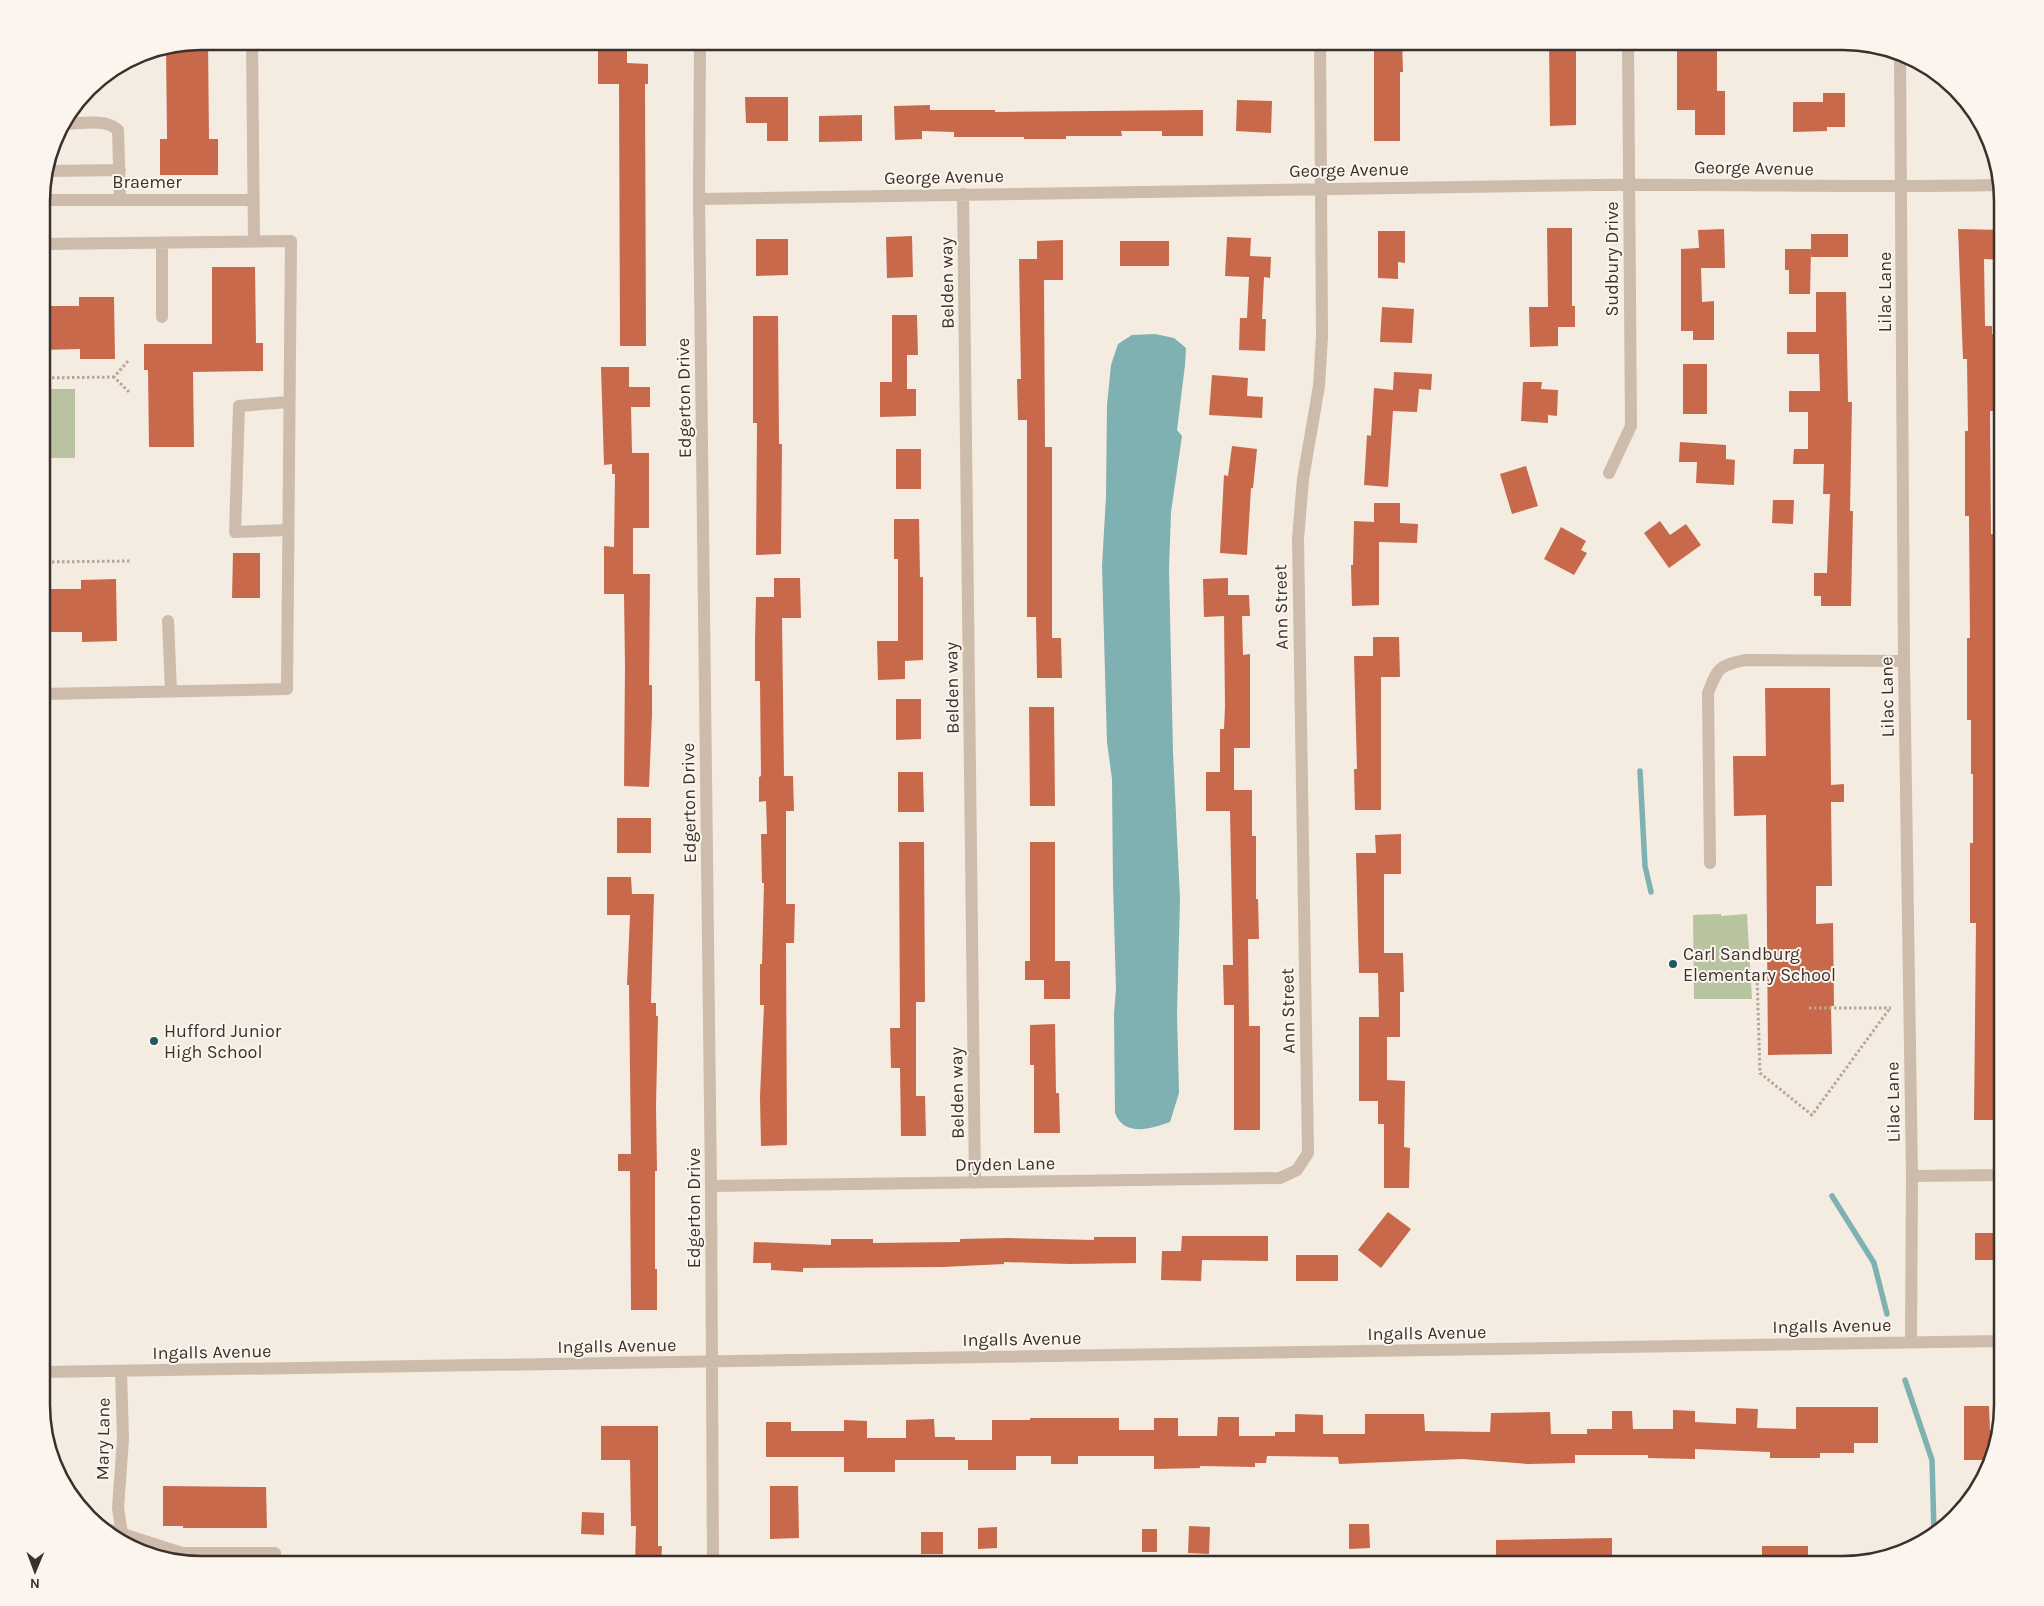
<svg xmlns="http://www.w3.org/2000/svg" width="2044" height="1606" font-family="Karla,sans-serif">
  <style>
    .green { fill: #b8c4a0 }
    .water { fill: #7fb0b2 }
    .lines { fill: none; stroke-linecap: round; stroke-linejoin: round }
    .stream { stroke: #7fb0b2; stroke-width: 5.5 }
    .building { fill: #c8694b }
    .path { stroke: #b9a596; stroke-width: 3; stroke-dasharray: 2.5 2.5; stroke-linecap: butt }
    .minor { stroke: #cdbbac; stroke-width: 12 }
    .poi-dot { fill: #1f5a5e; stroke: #fbf5ee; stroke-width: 2 }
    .labels { text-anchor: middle; stroke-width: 4; stroke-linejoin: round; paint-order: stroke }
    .street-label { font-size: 18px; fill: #3b302b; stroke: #fbf5ee }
    .poi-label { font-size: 18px; fill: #3b302b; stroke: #fbf5ee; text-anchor: start }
    .rim { fill: none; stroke: #3b302b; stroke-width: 2.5 }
  </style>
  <rect width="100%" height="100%" fill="#f4ebe1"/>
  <path class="green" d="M42,389H75V458H42Z
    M1721,914V916L1747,914L1752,999H1694L1693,915Z"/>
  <path class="water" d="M1155,334L1174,338L1186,348L1185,365L1177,430L1182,436L1171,512L1169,569L1173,752L1180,899L1177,1014L1179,1093L1170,1122C1151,1129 1124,1137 1115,1113L1114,1014L1116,989L1113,884L1112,779L1107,742L1102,566L1106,497L1107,405L1111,365L1118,344L1132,335Z"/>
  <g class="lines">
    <path class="stream" d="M1640,771L1645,866L1651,892
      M1832,1196L1874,1263L1887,1314
      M1905,1380L1932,1460L1934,1532"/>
  </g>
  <path class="building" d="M201,41H208L209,139H218V175H160V139H167L166,48Z
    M1374,41H1402L1403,72H1400V141H1374Z
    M1549,41H1576V125L1550,126Z
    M1695,41H1717V91H1725V135H1695V110H1677V45H1695Z
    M598,45H627V63L648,64V84H645L646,346H620L619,84H598Z
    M1823,93H1845V127H1827V131L1793,132V102H1823Z
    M745,97H788V141H767V123H746Z
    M1237,100L1272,101L1271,133L1236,131Z
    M930,105V110H995V112L1203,110V136H1162V131H1121L1122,136H1066V139H1024V137H954V132L922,131V139L895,140L894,106Z
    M862,115V141L819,142V116Z
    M1547,228H1572V306H1575V327H1558V346L1530,347L1529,307H1548Z
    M1724,229L1725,268H1701L1702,302L1714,301V340H1693V331H1681V249L1699,248L1698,230Z
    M1958,229L2003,230V260L1984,259L1985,326H1992V334H2003V358H1993V411H1990L1991,534H1995L1996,588V620H1993V709H2003V728H1997L1999,824H1996V946H2002V978H2000V1028H1995V1088H2000V1120H1974L1976,923H1970V843H1973V774H1971V720H1967V638H1970L1969,516H1965V431H1968L1967,359H1963Z
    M1378,231H1405V263L1398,262V279L1378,278Z
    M1811,234H1848V257H1811Z
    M912,236L913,277L887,278L886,237Z
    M1227,237L1251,238L1250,256L1271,257L1270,278L1264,277L1262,319H1266L1265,351L1239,350L1240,318H1247L1249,277L1225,276Z
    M756,239H788V275L756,276Z
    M1063,240V280H1044L1045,447H1052V638H1061L1062,678H1037L1036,617H1027V420H1018L1017,379H1021L1019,259H1037V241Z
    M1120,241H1169V266H1120Z
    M1785,249H1811L1810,294H1789V270H1785Z
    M212,267H255L256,343H263V371L193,372L194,447H149L148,370H144V344H212Z
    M1816,292H1846L1848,402H1852L1850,511H1853L1851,606H1821V596H1814V573H1827L1830,494H1823L1824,464H1793L1794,449H1808V412H1789V391H1820L1819,354H1787V332H1816Z
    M79,297H114L115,359H80V349L42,350V306H79Z
    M1382,307L1414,309L1412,343L1380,342Z
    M892,315H917L918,355H907V389H916V416L880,417V382H892Z
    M753,316H778L779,444H782L781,554L756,555L757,423H753Z
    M1683,364H1707V414H1683Z
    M601,367H629V387H650V407H631L632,453H649V528H633V574H650L649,685H652V714L649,787L624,786L625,665L624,594H604V546L614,547L615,474H612V464L604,465Z
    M1394,372L1432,374L1431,390L1419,389L1417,412L1393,411L1388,487L1364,485L1367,435L1371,436L1374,388L1393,390Z
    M1212,375L1248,378L1247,396L1263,397L1262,418L1209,415Z
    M1523,382H1542L1541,389L1558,390L1557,416L1548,415V423L1521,421Z
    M1680,442L1726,445V459L1735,460L1734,485L1696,483L1697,462H1679Z
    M1232,446L1257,449L1253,488H1251L1247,555L1220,553L1224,475L1228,476Z
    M896,449H921V489H896Z
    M1526,466L1538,506L1512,514L1500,474Z
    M1773,500H1794L1793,524L1772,523Z
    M1374,503H1400V523L1418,524L1417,543L1379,542V605L1352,606L1351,565H1353L1354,521L1374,522Z
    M894,519H919L920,577H923V660L905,661V679L878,680L877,641H898V559H894Z
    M1660,521L1670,535L1686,524L1701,545L1669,568L1644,533Z
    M1561,527L1586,541L1581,550L1587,553L1574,575L1544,559Z
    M233,553H260V598H232Z
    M774,578H800L801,618H782L784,776H793L794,811H786V904H795L794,943H786L787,1145L761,1146L760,1097L764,1005H760V964H762L764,883H762L761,834H767L766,801L759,802V777L761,776L760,681H755V640L756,597H774Z
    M1228,578V595H1249L1250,616H1242L1243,655L1250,654V748H1234V790H1252V836H1256V899H1258L1259,939H1248L1249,1026H1260V1130H1234V1005H1224L1223,965H1233L1230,811H1206V772H1220V729H1224L1225,707L1224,616L1204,617L1203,579Z
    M116,579L117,641L82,642V632H42V589H81V580Z
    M1373,637H1399L1400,677H1381V810H1355L1354,769H1357L1354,656H1373Z
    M1765,688H1830L1831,785L1844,784V802H1831L1832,886H1816V924L1833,923L1834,1006H1831L1832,1054L1768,1055L1766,815L1734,816L1733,756H1766Z
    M896,699H921V739L896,740Z
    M1029,707H1054L1055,806H1030Z
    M898,772H923L924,812H898Z
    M617,818H651V853H617Z
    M1401,834V874H1384V953H1403L1404,992H1400V1037H1387V1080L1405,1081L1404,1147L1410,1148L1409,1188H1384V1124H1378V1101H1359V1017H1379L1378,973H1359L1356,853H1376L1375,835Z
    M899,842H924L925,1002H916V1096H925L926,1136H901L900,1068H891L890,1028H900Z
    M1030,842H1055V961H1070V999H1044V980H1025V961H1030Z
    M607,877H631L632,894H654L651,1003H656V1016H658L656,1105L657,1171H655V1269H657V1310H631L630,1171H618V1154H631L629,985H627L630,915H607Z
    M1055,1024L1056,1093H1059L1060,1133H1034V1065H1030V1025Z
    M1388,1212L1411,1229L1381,1268L1358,1250Z
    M1975,1233H2003V1260H1975Z
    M1182,1236H1268V1261L1202,1260L1201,1281L1161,1280L1162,1251H1181Z
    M1094,1237H1136V1263L1070,1264L1004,1262V1264L943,1267L803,1268V1272L771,1270V1263H753L754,1242L831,1245V1239H873V1243L960,1242V1239L1008,1238L1094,1240Z
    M1296,1255H1338V1281H1296Z
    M1964,1406H1989L1990,1430H1999L1993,1460H1964Z
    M1796,1407H1878V1443H1854V1453H1820V1458H1770V1452L1695,1449V1459L1648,1458V1455H1575V1463L1528,1464L1463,1459L1339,1464L1338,1457L1267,1456L1266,1463H1255V1467L1200,1466V1468L1154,1469V1456H1078V1464H1051V1456H1016V1470H968V1460H895V1472H844V1457H766V1422H791V1431H844V1420L867,1421V1438H906V1420L934,1419L935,1437H955V1440H992V1420H1030V1418H1119V1430H1154V1418H1178V1436H1217L1218,1417H1239V1436H1275V1432H1295V1414L1323,1415V1434H1365V1414H1424L1425,1431L1490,1432L1491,1413L1550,1412L1551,1434H1587V1429H1612V1411H1632L1633,1429H1673V1410L1695,1411V1422L1736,1424V1408L1758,1409L1757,1428L1796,1429Z
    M601,1426H658V1546H662L661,1565H635L636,1526H631L630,1460H601Z
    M163,1486L266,1487L267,1528H183V1526H163Z
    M770,1486H798L799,1538L770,1539Z
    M582,1512L604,1513V1535L581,1534Z
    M1349,1524H1369L1370,1548L1349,1549Z
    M1189,1526L1210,1527L1209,1554L1188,1553Z
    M997,1527V1548L978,1549V1528Z
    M1142,1529H1157V1552H1142Z
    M921,1532H943V1554H921Z
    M1612,1538V1565H1496V1540Z
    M1762,1546H1808V1565H1762Z"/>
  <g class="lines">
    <path class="path" d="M128,361L114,377L129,392
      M42,378L114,377
      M42,562L131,561
      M1751,975L1757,974L1760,1073L1812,1115L1890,1008
      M1809,1008H1891"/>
    <path class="minor" d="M252,41L254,242
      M700,41L699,199L711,1186L713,1565
      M1900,53L1904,661L1912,1176L1911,1342
      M63,124C79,124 106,118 118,130L120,200
      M47,171L120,170
      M963,194L975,1183
      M699,199C998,193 1296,188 1594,185C1729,184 1864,188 1999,185
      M42,200H253
      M162,243V317
      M1609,473L1631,426L1628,41
      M288,530L235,532L239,406L289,402
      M168,621L171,691
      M42,694L287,689L291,241L42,244
      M1710,863L1708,693C1718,667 1719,666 1745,660L1904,661
      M1912,1176L2003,1175
      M711,1186L1280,1178L1297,1170L1308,1153L1298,539L1303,479L1319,386L1322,336L1320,41
      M121,1371L123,1439L118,1508L123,1540
      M42,1372L2003,1341
      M101,1527L182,1553H275"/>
  </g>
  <g class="poi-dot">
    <circle cx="1673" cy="964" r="5"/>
    <circle cx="154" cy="1041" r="5"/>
  </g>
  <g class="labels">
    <g class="street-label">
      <text transform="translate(1754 168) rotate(1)" y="6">George Avenue</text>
      <text transform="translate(1349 170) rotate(-1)" y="6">George Avenue</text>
      <text transform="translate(944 177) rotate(-1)" y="6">George Avenue</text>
      <text x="147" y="188">Braemer</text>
      <text transform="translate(1612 259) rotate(-90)" y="6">Sudbury Drive</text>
      <text transform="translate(947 283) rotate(-91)" y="6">Belden way</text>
      <text transform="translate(1885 292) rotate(-90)" y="6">Lilac Lane</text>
      <text transform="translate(684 398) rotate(-91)" y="6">Edgerton Drive</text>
      <text transform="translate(1281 607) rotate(-91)" y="6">Ann Street</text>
      <text transform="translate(952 688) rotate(-91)" y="6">Belden way</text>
      <text transform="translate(1887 697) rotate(-91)" y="6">Lilac Lane</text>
      <text transform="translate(689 803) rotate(-91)" y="6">Edgerton Drive</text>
      <text transform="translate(1288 1011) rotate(-91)" y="6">Ann Street</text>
      <text transform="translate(957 1093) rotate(-91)" y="6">Belden way</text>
      <text transform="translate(1893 1102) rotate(-91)" y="6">Lilac Lane</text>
      <text transform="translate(1005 1164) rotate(-1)" y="6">Dryden Lane</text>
      <text transform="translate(694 1208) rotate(-90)" y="6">Edgerton Drive</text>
      <text transform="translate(1832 1326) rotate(-1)" y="6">Ingalls Avenue</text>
      <text transform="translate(1427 1333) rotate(-1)" y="6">Ingalls Avenue</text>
      <text transform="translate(1022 1339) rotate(-1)" y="6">Ingalls Avenue</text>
      <text transform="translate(617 1346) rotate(-1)" y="6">Ingalls Avenue</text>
      <text transform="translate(212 1352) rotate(-1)" y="6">Ingalls Avenue</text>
      <text transform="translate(103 1439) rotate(-89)" y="6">Mary Lane</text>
    </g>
    <g class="poi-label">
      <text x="1683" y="960">Carl Sandburg<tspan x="1683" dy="21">Elementary School</tspan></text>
      <text x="164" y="1037">Hufford Junior<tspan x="164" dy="21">High School</tspan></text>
    </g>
  </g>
  <path d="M0 0H2044V1606H0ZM201 50H1843A151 151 0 0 1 1994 201V1405A151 151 0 0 1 1843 1556H201A151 151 0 0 1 50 1405V201A151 151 0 0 1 201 50Z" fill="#fbf5ee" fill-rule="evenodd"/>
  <path class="rim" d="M201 50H1843A151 151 0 0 1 1994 201V1405A151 151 0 0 1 1843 1556H201A151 151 0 0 1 50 1405V201A151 151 0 0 1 201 50Z"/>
  <g transform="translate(35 1571) rotate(181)" stroke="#fbf5ee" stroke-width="4" paint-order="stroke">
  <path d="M0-4L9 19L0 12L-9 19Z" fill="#3b302b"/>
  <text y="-8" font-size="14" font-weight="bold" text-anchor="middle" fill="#3b302b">N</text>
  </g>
</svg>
